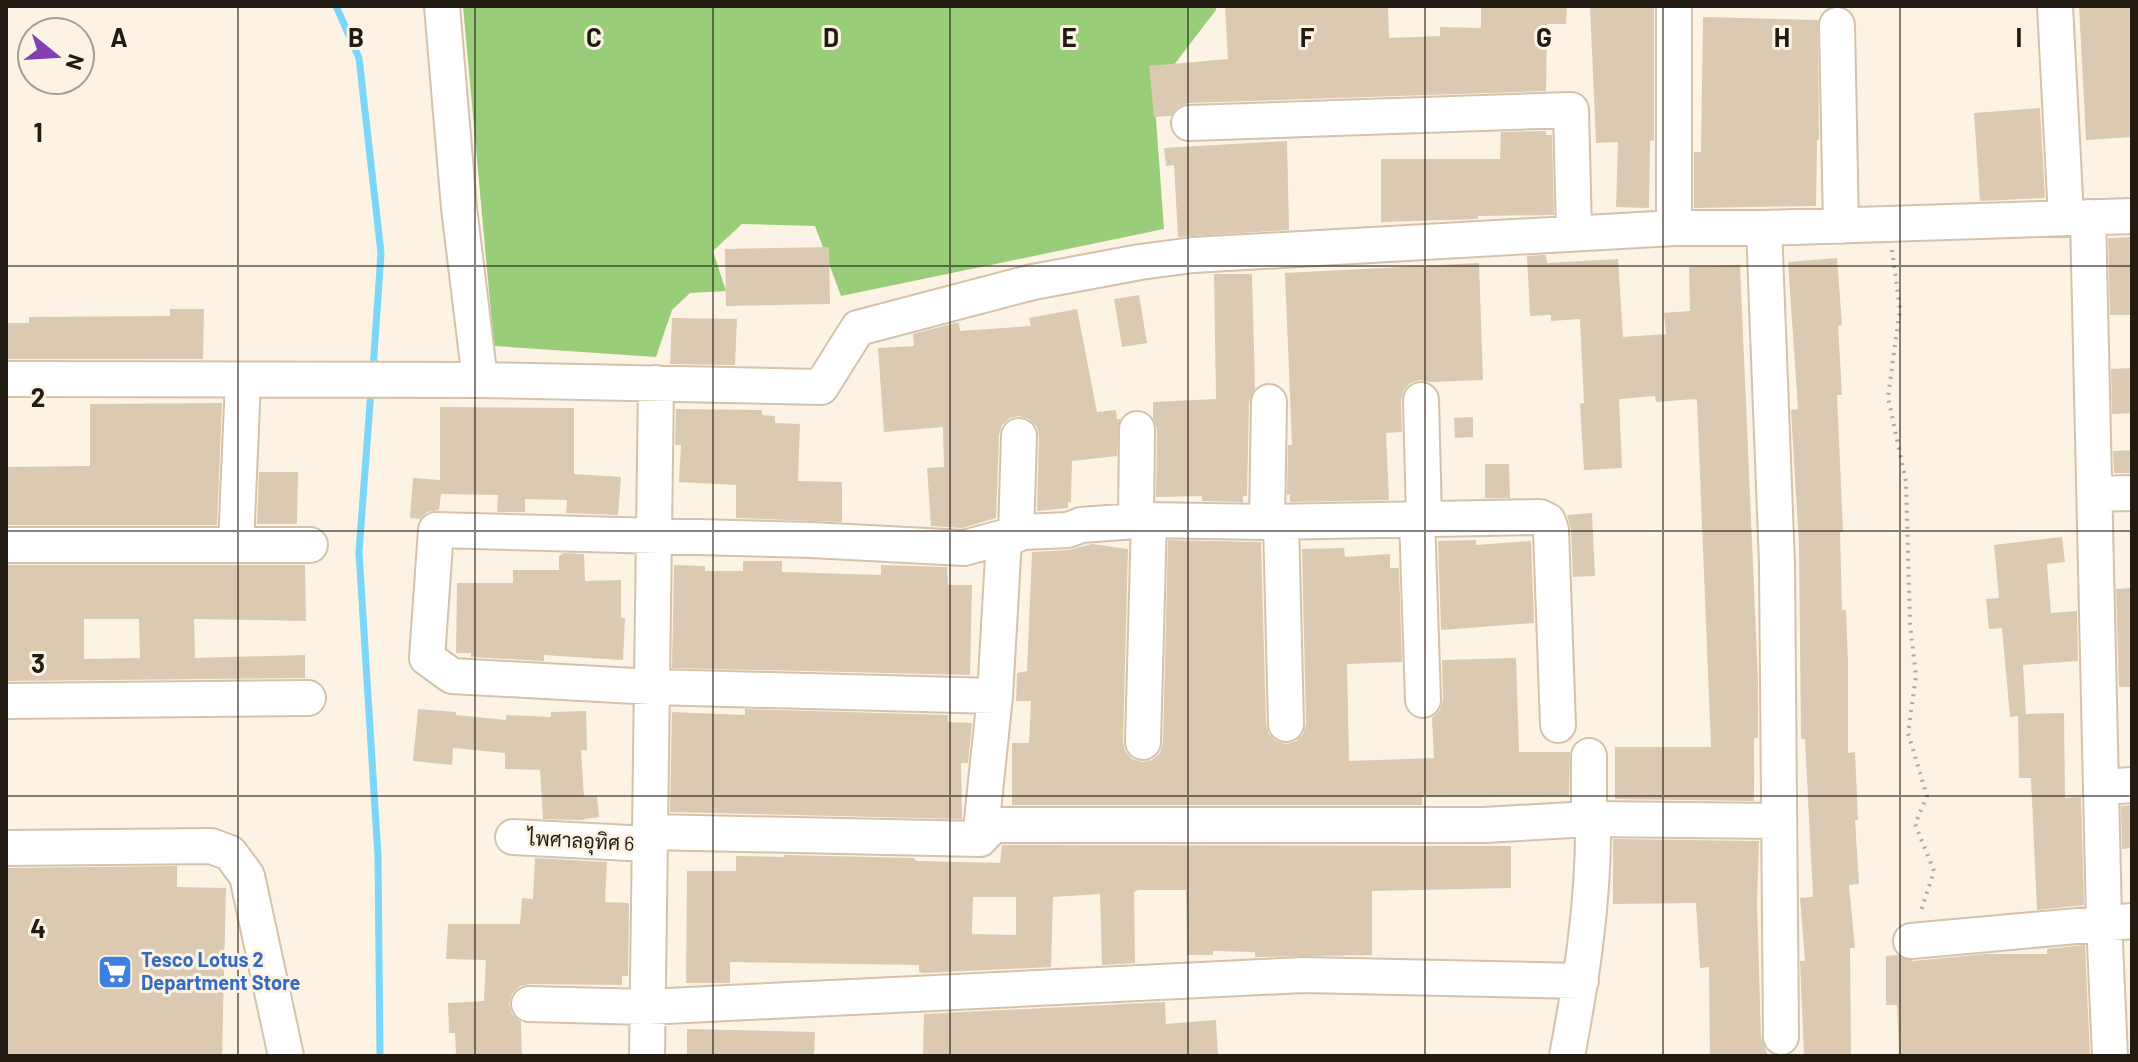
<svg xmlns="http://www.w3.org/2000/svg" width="2138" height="1062" font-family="Barlow,Sarabun,sans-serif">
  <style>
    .forest { fill: #9acd7a }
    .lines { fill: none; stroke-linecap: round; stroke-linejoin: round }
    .stream { stroke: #7cd6f8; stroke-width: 7 }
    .building { fill: #dbc9b2; fill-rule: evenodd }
    .minor-casing { stroke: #d4c3ab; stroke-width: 38 }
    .path { stroke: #b1a99c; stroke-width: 4; stroke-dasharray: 2 6; stroke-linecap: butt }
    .minor { stroke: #fff; stroke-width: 34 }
    .grid { fill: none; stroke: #211b12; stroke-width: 2; stroke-opacity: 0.55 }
    .labels { text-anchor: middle; stroke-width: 6; stroke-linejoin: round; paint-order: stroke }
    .street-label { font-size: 20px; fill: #211b12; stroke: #fdf3e4 }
    .shop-label { font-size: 20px; font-weight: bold; fill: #366cbe; stroke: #fdf3e4; text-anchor: start }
    .grid-label { font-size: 26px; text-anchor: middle; font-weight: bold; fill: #211b12; stroke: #fdf3e4; stroke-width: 6; stroke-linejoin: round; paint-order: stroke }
  </style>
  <rect width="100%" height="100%" fill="#fdf3e4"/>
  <path class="forest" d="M463,6H1216V10L1154,91L1164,229L841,296L815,226L742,224L713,251L726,291L690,293L672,310L656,357L494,346Z"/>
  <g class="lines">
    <path class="stream" d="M336,6L359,58L381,253L373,369
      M371,390L359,552L378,856L380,1056"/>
  </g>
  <path class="building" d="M1225,6H1388L1389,38L1440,36V27L1481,28V6H1567L1566,24H1547L1546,91L1188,103L1178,107L1171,116L1154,117L1149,66L1228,59Z
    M1590,6H1654V140L1650,141L1649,208L1616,207L1618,142L1596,143Z
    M2079,6H2131L2132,137L2086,140Z
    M1703,17L1818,20L1819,140H1817L1816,206L1694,208V152H1701Z
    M2040,108L2045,198L1980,201L1974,113Z
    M1546,131V135H1552L1554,215L1478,216V219L1381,222V159H1500L1501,132Z
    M1287,141L1289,230L1178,237L1174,165L1166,166L1164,148Z
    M2132,237V315H2110L2108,238Z
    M829,247L830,304L726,306L725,249Z
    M1546,255L1547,263L1618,259L1623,337L1666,334L1664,313L1690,311L1689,267L1740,265L1758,681V738H1754V801L1615,799V747H1711L1697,401L1695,399L1656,402L1655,396L1619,399L1622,468L1584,470L1580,404L1584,403L1580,319L1551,321V315L1530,316L1527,256Z
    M1837,258L1842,325L1838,326L1842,395H1837L1843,532H1840L1842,610H1846L1848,662V753L1855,752L1858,820H1855L1859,884L1849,885L1855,948H1850L1851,1056H1804L1800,961H1805L1800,898L1813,897L1805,739H1801L1799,545L1791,410L1798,409L1788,262Z
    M1479,263L1483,380L1430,382L1420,380L1410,383L1404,390L1401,400L1402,432L1386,433L1389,500L1290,502V494L1287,495L1288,445H1292L1285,273Z
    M1214,274H1252L1255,389L1249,402L1247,496H1243V502L1202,501V496L1156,497L1157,429L1153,418V402L1216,399Z
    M1139,295L1147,343L1122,347L1114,299Z
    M170,309H204L203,359H6V323H29V317L170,316Z
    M1077,309L1097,412L1116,410L1117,419H1120L1117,456L1072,461L1071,502H1068V508L1037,511L1039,437L1037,427L1029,419L1019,416L1010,418L1002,425L999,435L996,518L962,528L931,526L927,468L944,467L943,427L884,432L878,348L914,346L913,334L955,323H959L960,331L1031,326L1029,318Z
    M672,318L737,319L735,365L670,364Z
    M2132,368V413L2112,414L2111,369Z
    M222,403L217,525H6V467L90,466V404Z
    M440,407L574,408V474L621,477L618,515L566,513L567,500L525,499V512H497L498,495L441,494L439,510L427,512L420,519L410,518L413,478L440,480Z
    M676,409L762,410V415L775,416V423L800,424L798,481L842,482V522L736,518V485L679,482L681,445H675Z
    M1473,417V437L1455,438L1454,418Z
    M2132,450V473H2114L2113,451Z
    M1485,464H1509L1510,498H1485Z
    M259,472H298L297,524H257Z
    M1592,513L1595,576L1573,577L1571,529L1567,515Z
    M2062,537L2065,562L2047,564L2051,613L2077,611L2078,661L2023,665L2026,714L2064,713L2065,798L2081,797L2084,905L2037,910L2031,778H2019L2018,716L2010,717L2002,628L1989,629L1986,599L1999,598L1994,545Z
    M1168,540L1261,542L1266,724L1269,734L1276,741L1286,744L1296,741L1303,734L1306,724L1302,549L1344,548L1345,557L1390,554V568H1399L1402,662L1347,664L1349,761L1434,758L1432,718L1440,710L1443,700L1442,660L1516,658L1519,752H1570L1569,796L1422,797V805H1012V743H1029L1031,701H1016L1017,673L1027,671L1032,552L1069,550L1092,544L1128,549L1123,741L1125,751L1132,759L1143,762L1152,760L1160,753L1163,743Z
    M1476,540V545L1531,541L1534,623L1441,630L1438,541Z
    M564,553L584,554L585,581L621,580V618H625L623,660L544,655V661L471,657V653H456L457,583H513V570H559V556Z
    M743,561H782V572L881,575V565L947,567L948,585H972L970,675L672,668L674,565L705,566V571H743Z
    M6,565H305L306,621L194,619L195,658L305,655V678L6,681ZM84,619H139L140,658L84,659Z
    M2132,588V687H2119L2116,589Z
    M418,709L456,712V715L506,720V715L551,717V712L586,711L587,750H581L584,797L597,796L599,817L580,820L543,819L540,770L505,769V753L453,748L452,765L413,761Z
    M745,709L948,715V722L972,723L968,763H961L962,819L670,812L672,712L745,715Z
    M2132,805V848L2122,849L2121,806Z
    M1613,839L1759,841L1757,902L1761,1037L1768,1056H1710L1709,967L1700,968L1696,903L1613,904Z
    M1002,845L1511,846V888L1372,891V955L1255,957V952L1213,951V955H1187L1186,890H1138L1134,892L1135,963L1102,965L1100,894L1053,897L1051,967L924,973L919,972V965L730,962V983H686L687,871H736V856L784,857V855L914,858L916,861L1000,863ZM973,897H1016V935L972,934Z
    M535,858L607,862L605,902L629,903L628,976H622V985L530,984L520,986L512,994L509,1004L512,1014L521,1022L522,1056H456L455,1033H449L448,1003L484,1001L486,960L446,959L448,924H520L522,898L533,899Z
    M177,866V887L226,888L222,1056H6V868Z
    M2085,945L2090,1056H1899L1897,1005H1886V956L1898,955L1913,961L1985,954H2047V949Z
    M1165,1002L1166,1024L1216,1020L1218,1056H923L924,1014Z
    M687,1029L815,1032L814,1056H687Z"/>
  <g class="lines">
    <g class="minor-casing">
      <path id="minor" d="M442,6L459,208L480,380
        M1674,6V228
        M2055,6L2066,217
        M1837,25L1841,226
        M1189,123L1571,110L1574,232
        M2088,217L2104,921L2110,1056
        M1764,228L1777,564L1781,1037
        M6,379L480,380L821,387L858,328L1033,282L1140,262L1193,255L1674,228H1764L2132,216
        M1421,400L1424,518
        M2095,494L2132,493
        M1417,518L1423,700
        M1136,521L1137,429
        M1267,522L1269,402
        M1281,522L1286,724
        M1016,535L1019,436
        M236,544L243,381
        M6,545H310
        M995,696L653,687L452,676L427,658L436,530L811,540L964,548L1023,532L1068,530L1081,525L1149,520L1267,522L1540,517L1548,521L1551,530L1558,725
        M6,701L308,698
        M1143,742L1149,520
        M2103,787L2132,785
        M1589,819V756
        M651,832L980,839L993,825H1484L1589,819L1779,821
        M513,837L649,844
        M980,839L995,696L1004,539
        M6,848L211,846L230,853L247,876L286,1056
        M1911,941L2132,921
        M529,1004L647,1007L1303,975L1581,981
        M647,1056L656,383
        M1567,1056C1582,977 1594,899 1593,819"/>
    </g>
    <path class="path" d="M1892,250L1900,309L1888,397L1906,482L1910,624L1916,676L1908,733L1927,796L1915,824L1934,871L1920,914"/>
    <use href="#minor" class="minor"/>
  </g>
  <path class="grid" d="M238,6V1056M475,6V1056M713,6V1056M950,6V1056M1188,6V1056M1425,6V1056M1663,6V1056M1900,6V1056M6,266H2132M6,531H2132M6,796H2132"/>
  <defs>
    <g id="supermarket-square" transform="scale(1.8)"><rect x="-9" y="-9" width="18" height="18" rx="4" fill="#3f7fe0" stroke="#fdf3e4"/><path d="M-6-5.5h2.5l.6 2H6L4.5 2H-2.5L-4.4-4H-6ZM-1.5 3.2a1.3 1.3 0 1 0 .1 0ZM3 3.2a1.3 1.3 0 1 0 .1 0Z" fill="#fff"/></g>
  </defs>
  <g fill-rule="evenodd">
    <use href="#supermarket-square" x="115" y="972"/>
  </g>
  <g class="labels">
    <g class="street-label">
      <text transform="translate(581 841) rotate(3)" y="7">ไพศาลอุทิศ 6</text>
    </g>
    <g class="shop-label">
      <text x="141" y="967">Tesco Lotus 2<tspan x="141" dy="23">Department Store</tspan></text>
    </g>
  </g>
  <g class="grid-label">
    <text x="119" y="47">A</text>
    <text x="356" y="47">B</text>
    <text x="594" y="47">C</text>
    <text x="831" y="47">D</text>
    <text x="1069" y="47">E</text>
    <text x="1307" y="47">F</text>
    <text x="1544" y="47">G</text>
    <text x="1782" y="47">H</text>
    <text x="2019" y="47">I</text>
    <text x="38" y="142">1</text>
    <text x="38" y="407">2</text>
    <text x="38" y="673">3</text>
    <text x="38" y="938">4</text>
  </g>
  <rect width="2138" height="1062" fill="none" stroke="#211b12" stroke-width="16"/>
  <g transform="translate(56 56) rotate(108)"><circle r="38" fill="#fdf3e4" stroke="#a59d90" stroke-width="2"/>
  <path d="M0-6L14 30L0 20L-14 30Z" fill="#8140b5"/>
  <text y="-12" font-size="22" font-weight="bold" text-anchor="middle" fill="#211b12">N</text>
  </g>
</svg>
